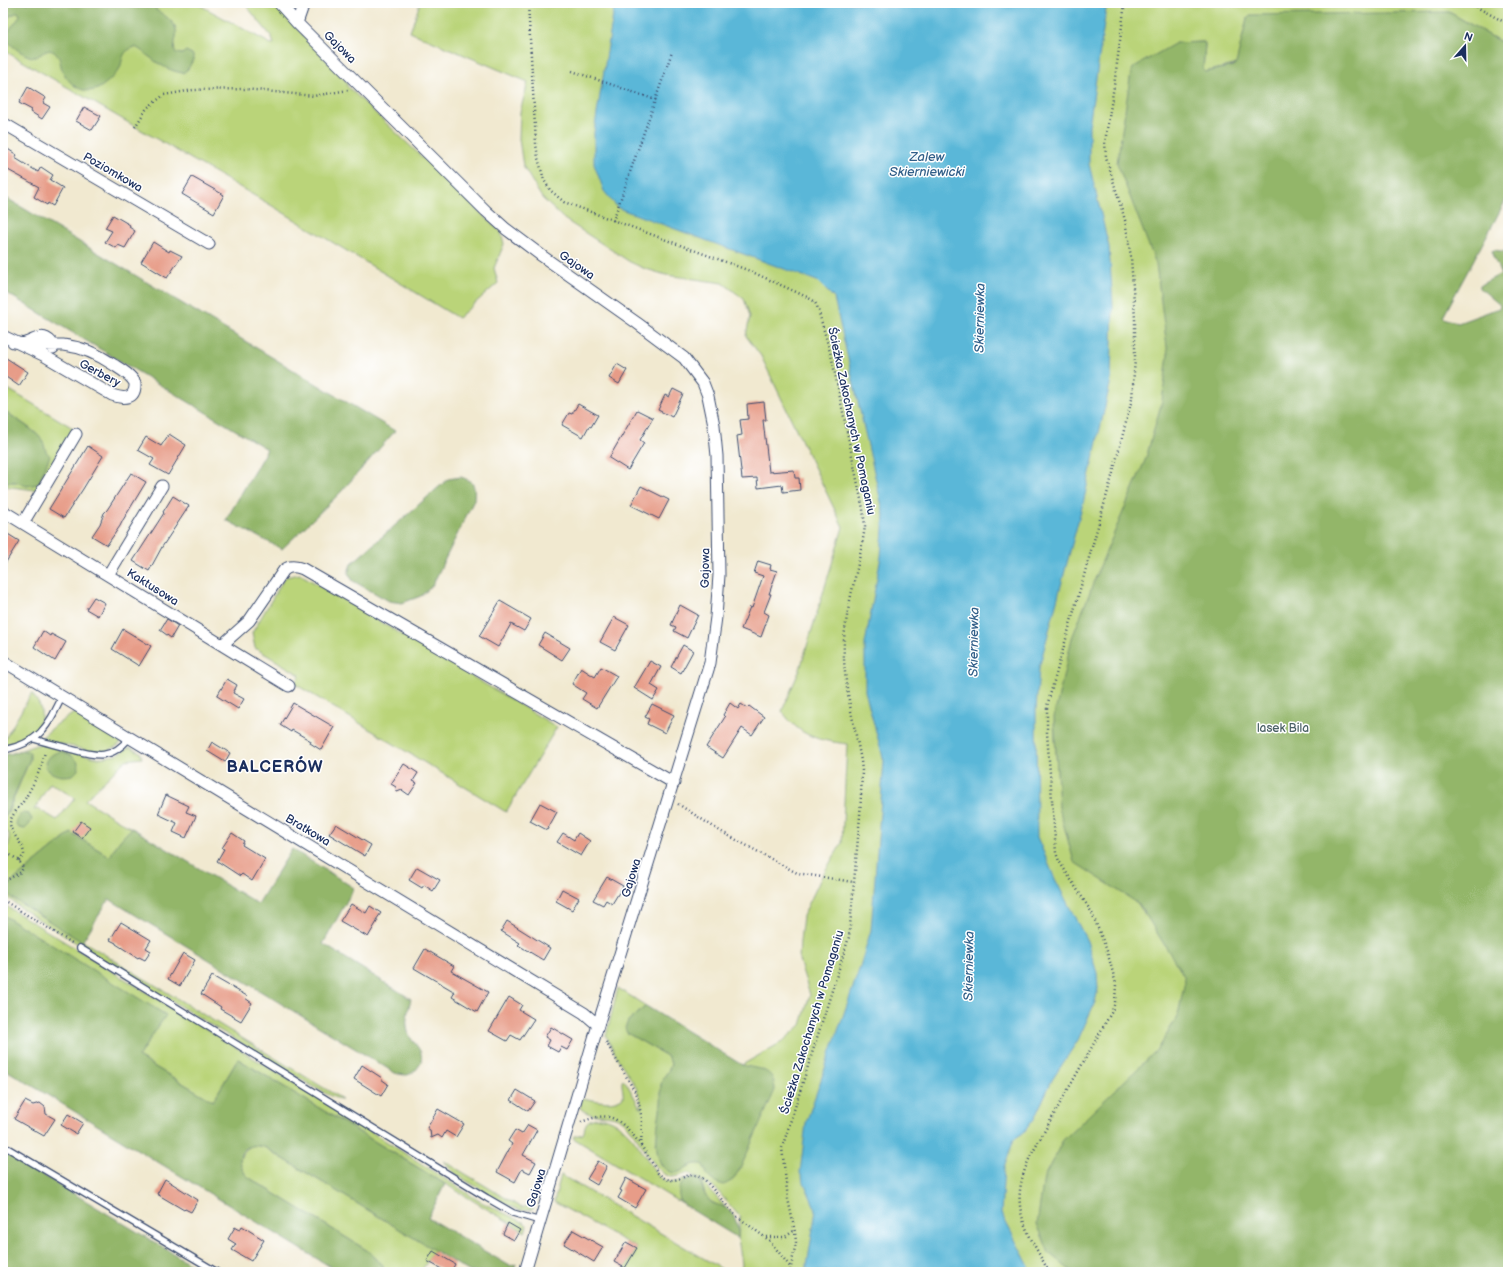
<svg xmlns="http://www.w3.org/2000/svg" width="1511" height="1275" font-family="'Balsamiq Sans',sans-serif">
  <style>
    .green { fill: #bad479; stroke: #6a826c; fill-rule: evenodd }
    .forest { fill: #93b669; stroke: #577264 }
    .water { fill: #5ab7d8; stroke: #3a739b }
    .building { fill: #e79c88 }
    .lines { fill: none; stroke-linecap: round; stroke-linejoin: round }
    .service-casing { stroke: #3b4b6f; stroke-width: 8 }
    .minor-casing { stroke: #3b4b6f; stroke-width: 13 }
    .path { stroke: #3b4b6f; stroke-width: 2.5; stroke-dasharray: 1 3; stroke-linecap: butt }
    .service { stroke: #fff; stroke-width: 5.5 }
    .minor { stroke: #fff; stroke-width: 11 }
    .labels { text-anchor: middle; stroke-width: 3; stroke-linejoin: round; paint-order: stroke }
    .street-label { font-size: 12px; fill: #1b2f5e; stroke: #fff }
    .park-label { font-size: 12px; fill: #4b6166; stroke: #fff }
    .water-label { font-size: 13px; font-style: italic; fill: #315f89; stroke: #fff }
    .district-label { font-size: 16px; font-weight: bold; letter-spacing: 1px; fill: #1b2f5e; stroke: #fff }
  </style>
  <rect width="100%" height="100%" fill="#fff"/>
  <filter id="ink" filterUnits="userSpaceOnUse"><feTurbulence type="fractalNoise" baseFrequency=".025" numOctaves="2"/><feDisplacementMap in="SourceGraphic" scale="8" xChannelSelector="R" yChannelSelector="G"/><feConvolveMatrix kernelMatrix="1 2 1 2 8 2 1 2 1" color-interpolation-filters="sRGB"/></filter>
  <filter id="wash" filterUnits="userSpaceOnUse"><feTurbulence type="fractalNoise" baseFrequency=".012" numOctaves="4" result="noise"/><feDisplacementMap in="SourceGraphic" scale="16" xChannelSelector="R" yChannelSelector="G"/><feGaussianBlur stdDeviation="0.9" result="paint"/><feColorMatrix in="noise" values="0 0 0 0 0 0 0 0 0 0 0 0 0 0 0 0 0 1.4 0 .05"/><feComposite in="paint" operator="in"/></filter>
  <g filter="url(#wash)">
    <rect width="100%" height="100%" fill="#f1e9d0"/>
    <path class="green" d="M3,3H196L271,44H274L271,36L244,3H273L347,82V86L501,232L504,244L494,268L498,283L458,318L274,207L3,50Z
      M420,3H1508V46L1449,12L1205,72L1203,70L1205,44L1204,42L1179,43L1150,58L1188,368L1058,702L1054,723L1060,811L1116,889L1136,901L1146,916L1200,963L1085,1272H741L742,1264L738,1238L740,1217L716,1189L689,1173C684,1174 677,1177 671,1177C655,1175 638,1133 623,1121C608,1110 594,1121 580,1108L582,1098C595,1100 613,1106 623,1097C624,1091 620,1083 623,1079L627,1084L641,1109C642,1090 627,1074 618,1059C614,1051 610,1044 606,1036L618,988L646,1006L628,1021L627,1033L667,1056L671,1063L670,1069L663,1078L661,1085L662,1099L656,1144L702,1082L742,1065L782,1042L801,1025L810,995L799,960L800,941L803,916L822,876L842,843L847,744C818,740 800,737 782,711L800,669L843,527L761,356L746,336L750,316L744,299L723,283L666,275L643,268L630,262L564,219L542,198L523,166L519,139L520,112L528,82L410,32Z
      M3,386L73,428L36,490L3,486V482H16L27,486C32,475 41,464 44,452C49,437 18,421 8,413L3,412Z
      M300,574L557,727L506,812L295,684L300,675L255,648L252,633L285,577Z
      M32,693C34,697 38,702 40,706C47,731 23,743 3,747V742Z
      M74,713L83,715L117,736L121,740L120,744C112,750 105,752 95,752L40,739L56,725Z
      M42,744L98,758L116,755L130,747L140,752L142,758L126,760L85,800L195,867L176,897L71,833L10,883L6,891L12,898L342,1099C331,1100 292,1073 281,1067C194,1015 108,963 22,909L3,894V847L9,845V833L3,832V819L8,812L30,759L23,751L13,753L36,745ZM50,783L75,798L57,820L38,809L34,810Z
      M3,904L320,1099L481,1202L525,1223L527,1225L525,1232L238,1059L213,1101L138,1057L165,1015L3,915Z
      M604,1118C631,1125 644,1157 659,1177C670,1185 678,1182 689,1178L681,1185L680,1201L684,1205L573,1138L574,1136L583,1134C585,1131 584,1127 586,1124C589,1118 598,1118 604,1118Z
      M253,1145L264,1147L434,1250L421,1272H384L383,1265L368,1251L248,1177C237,1165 237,1153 253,1145Z
      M444,1161L522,1208L534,1204L533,1209L521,1211L510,1206L458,1176L449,1168Z
      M561,1175L727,1272H623L637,1248L554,1202Z
      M699,1179L704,1183L726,1208C717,1204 706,1203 704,1191C703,1186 702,1184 699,1179Z"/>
    <path class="forest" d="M3,3H155L156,10C166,16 179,24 176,37C175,43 173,47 176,53L182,54L186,51L192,54L194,58L188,69L183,73C173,72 159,65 151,58C145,54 142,50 135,47C133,48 129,49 127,51C122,55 122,63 120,68C116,75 102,88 95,90C80,94 67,82 62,69C60,65 61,59 57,55C49,45 43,54 36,57C29,59 12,47 8,41C3,31 17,24 20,15L18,12L10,16L3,22Z
      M1449,12L1508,46V196L1443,317L1444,318L1458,323L1499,308L1500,305L1480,288V285L1501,274L1492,254V251L1494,250L1508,252V1272H1072L1049,1253L1037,1224L1044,1177L1063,1140L1159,1048L1178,1015L1185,981L1184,976L1139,904L1074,862L1059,808L1054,717L1072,638L1100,566L1146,458L1162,401L1168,355L1156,264L1117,163L1131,72L1134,67L1176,43L1204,42L1205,44L1203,70L1205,72L1234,66L1236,64L1247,18L1250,15Z
      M3,196L395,431L340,493L282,549L226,520L267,449L3,291Z
      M3,412L8,413C19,422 34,429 42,440C46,447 43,449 50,456L38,484L27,486L16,482H3Z
      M461,477C475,482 475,486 474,500L432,586L421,596L402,603L389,601L353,581L348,573L351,564L448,479Z
      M23,751H28L30,754V759L7,812L3,819V755Z
      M62,751L71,755L78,762V770L73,775C61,777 53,776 45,767C47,757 52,753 62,751Z
      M23,812L28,813L32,819L29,825L25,829L19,828L16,824L18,817Z
      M132,828L258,904L292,849L354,888L323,944L411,999C408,1010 405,1021 408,1032C410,1040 417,1044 420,1051C425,1060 417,1073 407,1075C403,1075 398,1074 395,1073L109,899L82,942L12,898L6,891L10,883L71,833L110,857C116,844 122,837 132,828Z
      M3,915L166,1015L138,1057L213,1101L238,1059L445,1184L428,1218L510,1266L516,1264L513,1272H470L264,1147C260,1146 255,1145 251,1146C235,1151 239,1168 248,1177L368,1251L383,1265L384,1272H339L3,1068Z
      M646,1006L742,1065C759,1070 774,1067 775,1090L741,1167L733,1180L724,1185C717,1183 710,1181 707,1174C705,1170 705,1168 702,1164C687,1162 683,1174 674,1173C647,1169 659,1121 661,1103C662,1097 660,1091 661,1085C662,1076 670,1072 671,1063L667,1056L627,1033L625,1028L628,1021Z
      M3,1151L204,1272H3Z
      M693,1177L699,1179C703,1186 703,1194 708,1199C712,1204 716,1204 722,1206C735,1211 739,1225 738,1238L684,1205C674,1195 679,1180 693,1177Z"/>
    <path class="water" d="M615,3H1107L1089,126V164L1109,247L1113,306L1111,380L1084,499L1039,668L1036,710L1037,837L1055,879L1087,941L1097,973L1098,989L1095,1002L1078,1040L1052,1080L1034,1119L1023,1133L1014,1139L1004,1168L1001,1213L1032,1272H806L816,1210L800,1173L806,1123L859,970L871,930L884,761L865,691V644L881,556L884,515L834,298L817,281L618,208L604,191L594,164V132Z"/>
    <g id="blocks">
      <path class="building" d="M28,87L46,98L43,103L50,107L42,119L31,112L32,110L19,103Z
        M84,107L101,116L92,130L76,121Z
        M3,146L17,155L15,158L38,172L41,167L53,175L50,180L63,188L53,206L48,203L47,205L34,197L39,187L19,176L8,170L3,179Z
        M192,177L224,195L214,213L182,194Z
        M113,215L130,225L129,227L135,231L125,248L118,245L116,248L105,242L112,231L105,228Z
        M153,242L169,252L170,250L182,256L167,278L141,262Z
        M3,356L28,372L19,386L3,375Z
        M617,364L627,370L619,384L609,378Z
        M673,389L683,394L672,417L658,410L665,395L669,397Z
        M764,402L766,420H763L769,472L794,470L795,478H799L800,490L783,492L782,485L758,488L757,478L742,479L737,436L742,435L740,420L748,419L747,404Z
        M578,404L598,415L591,427L589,426L583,437L562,425L569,413L572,414Z
        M637,410L653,418L640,440L644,443L628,470L609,458Z
        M169,434L186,445L168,475L150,465L154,459L138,450L146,437L161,446Z
        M88,446L103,456L83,489L64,518L49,509Z
        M131,473L146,482L123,520L120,526L107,545L92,536L100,524L104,513L107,510Z
        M641,486L669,500L659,519L631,505Z
        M173,496L189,506L162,547L149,571L133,561L164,513L163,512Z
        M3,531L19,541L3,567Z
        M758,561L771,565L770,569L777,571L769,594H771L764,612L769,615L761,637L741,629L750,607L752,608L763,576L754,573Z
        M94,597L105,603L98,616L86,609Z
        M500,601L531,619L524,631L511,624L498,647L479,636Z
        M680,605L698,615L687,638L674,631L676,627L671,625Z
        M614,617L629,625L615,650L600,642Z
        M167,619L178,626L171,638L160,630Z
        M123,629L151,646L139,666L112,649Z
        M43,631L50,636L51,634L66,642L55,661L34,647Z
        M545,633L570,648L562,660L538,645Z
        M683,645L693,651L681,673L671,667Z
        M650,661L661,667L651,685L659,690L653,700L634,688Z
        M601,667L617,676L597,708L582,699L586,693L572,684L581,668L595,677Z
        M227,679L237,685L233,693L244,699L238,709L217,696Z
        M293,703L334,727L321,750L310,743L311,741L292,730L291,732L280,725Z
        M730,703L738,709L741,704L747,708L749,706L764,717L752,735L742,728L723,758L706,747L725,717L723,715Z
        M652,704L674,715L665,733L647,724L649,719L645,717Z
        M212,742L230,753L225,762L207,751Z
        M404,764L418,773L413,781L417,783L409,795L402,790L397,792L396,787L391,784Z
        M166,795L189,806L186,812L196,816L186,838L173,832L177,823L158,814Z
        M540,803L557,812L547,830L530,821Z
        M81,821L90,827L82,838L73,832Z
        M336,824L371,845L365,856L329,834Z
        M232,833L244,841L242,845L265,859L252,881L242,874L240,876L217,861L224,849L222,848Z
        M563,833L574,840L578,833L590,841L581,856L557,842Z
        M417,867L440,880L433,891L424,885L422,888L409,880Z
        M607,877L623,886L612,904L606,900L603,905L593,900Z
        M562,889L579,898L572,910L556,901Z
        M351,904L366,913L370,906L381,913L376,920H378L368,937L340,921Z
        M507,921L550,948L543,960L518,945L520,943L501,931Z
        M121,922L151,940L146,948L151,951L145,960L139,957L138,958L116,944V943L110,940Z
        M425,949L454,966L451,971L488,992L477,1012L452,997L455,992L414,968Z
        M183,953L195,960L180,986L168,979Z
        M212,976L247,996L245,998L252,1003L241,1021L220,1009L221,1007L201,994Z
        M509,997L522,1005L519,1010L534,1019L520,1040L511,1035L507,1041L489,1031Z
        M551,1027L573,1040L567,1050L561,1047L558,1052L547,1046L550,1040L545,1037Z
        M362,1065L382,1078L381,1079L388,1084L381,1096L354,1079Z
        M517,1090L535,1101L528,1111L511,1100Z
        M25,1101L33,1105L40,1103L45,1107L46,1114L55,1119L44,1136L14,1119Z
        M438,1109L464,1124L456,1137L446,1131L442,1138L438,1135L431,1138L430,1130L427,1128Z
        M68,1114L83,1123L76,1134L61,1125Z
        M528,1125L537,1130L523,1155L536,1162L530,1173L522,1169L515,1182L497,1172L512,1144L508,1141L515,1130L522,1134Z
        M598,1161L607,1166L597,1185L587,1179Z
        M626,1178L646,1189L635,1208L618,1198L622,1191L620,1190Z
        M165,1179L198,1200L191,1212L185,1209L184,1210L157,1194Z
        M508,1223L520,1230L514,1240L503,1234Z
        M242,1226L264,1240L251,1261L232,1250L236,1244L228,1239L235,1227L240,1230Z
        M573,1230L603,1247L594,1262L564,1244Z
        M626,1242L637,1248L625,1268L614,1262Z
        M433,1251L455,1264L451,1272H447L427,1261Z"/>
    </g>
  </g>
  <g filter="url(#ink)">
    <use href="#blocks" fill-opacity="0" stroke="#3b4b6f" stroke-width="1"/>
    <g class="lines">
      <g class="service-casing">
        <path id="service" d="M34,739C46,743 58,745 70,749C96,756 111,761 130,737
          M3,750C39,743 47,728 62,697
          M80,948L487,1198L513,1213L540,1221
          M9,1149L217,1272"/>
      </g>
      <g class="minor-casing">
        <path id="minor" d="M279,3L297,23L486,211L506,229L542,256L637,323L684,358L703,383L708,396L714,425L717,456L719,575L716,617L710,663L598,1025L525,1272
          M297,23L304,3
          M3,123L209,244
          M3,336L43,355L112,395C123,399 136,400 135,383C131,375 122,370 114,365C98,354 82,347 63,345C46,344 30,346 13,342
          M25,343C36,340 42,332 51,342L53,348
          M3,511L289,686
          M23,523L76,434
          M108,575L162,486
          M222,645L249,621L284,570C291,565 296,567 303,569L674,783
          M3,661L584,1013L598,1025"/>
      </g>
      <path class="path" d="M528,3L536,144L538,158L544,180L550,190L564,202L750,271L807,297L814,301L817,306L832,359L863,509L865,526C860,564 847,602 844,640C842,681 854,721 861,761L862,771L860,816L849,937L782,1148L788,1199L795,1232L796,1242L790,1272
        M1469,3L1508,24
        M572,71L656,100
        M135,127L147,108L164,95L193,90L245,89L314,96L348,90
        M613,221L672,52
        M678,804L720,831L797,873L853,882
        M3,852C11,855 21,860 23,868L21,872L3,882
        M19,861L24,855C24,843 11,835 10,824C10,815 22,805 26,797C34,783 42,768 45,751
        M3,900L72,943
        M606,1042L637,1095L642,1119L641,1147
        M581,1122C590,1119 599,1115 609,1117C629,1122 648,1156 658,1173C678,1192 684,1165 705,1180L735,1215L770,1241L791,1268
        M766,1237H785L795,1230
        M1049,1272C1026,1229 1007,1207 1030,1157L1111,1013L1115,1003L1116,984L1107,951L1092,913L1059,861L1056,853L1047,733V706L1049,699L1113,473L1132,399L1135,359V319L1131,257L1125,220L1106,157L1105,142L1114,86L1125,3"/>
      <use href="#service" class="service"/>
      <use href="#minor" class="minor"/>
    </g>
  </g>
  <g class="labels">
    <g class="street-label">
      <text transform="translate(340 47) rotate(45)" y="4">Gajowa</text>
      <text transform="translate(113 172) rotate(30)" y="4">Poziomkowa</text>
      <text transform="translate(577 265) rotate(35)" y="4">Gajowa</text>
      <text transform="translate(100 373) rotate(28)" y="4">Gerbery</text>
      <text transform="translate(852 421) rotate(78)" y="4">Ścieżka Zakochanych w Pomaganiu</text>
      <text transform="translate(705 568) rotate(-89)" y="4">Gajowa</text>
      <text transform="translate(153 587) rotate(32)" y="4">Kaktusowa</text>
      <text transform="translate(308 830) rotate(31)" y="4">Bratkowa</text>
      <text transform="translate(631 878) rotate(-73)" y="4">Gajowa</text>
      <text transform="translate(812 1022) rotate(-73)" y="4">Ścieżka Zakochanych w Pomaganiu</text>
      <text transform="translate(536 1188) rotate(-73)" y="4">Gajowa</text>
    </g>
    <g class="park-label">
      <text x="1283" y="732">lasek Bila</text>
    </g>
    <g class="water-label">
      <text x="927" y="161">Zalew<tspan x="927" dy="15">Skierniewicki</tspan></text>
      <text transform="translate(979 318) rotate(-89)" y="5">Skierniewka</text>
      <text transform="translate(973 642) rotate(-89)" y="5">Skierniewka</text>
      <text transform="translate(968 966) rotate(-89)" y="5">Skierniewka</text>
    </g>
    <g class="district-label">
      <text x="275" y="772">BALCERÓW</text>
    </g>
  </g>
  <rect width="1511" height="1275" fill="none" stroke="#fff" stroke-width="16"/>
  <g transform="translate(1465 46) rotate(20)" stroke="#ffffff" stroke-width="3" paint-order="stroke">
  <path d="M0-3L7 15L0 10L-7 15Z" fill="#1b2f5e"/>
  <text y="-6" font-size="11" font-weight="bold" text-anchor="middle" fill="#1b2f5e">N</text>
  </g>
</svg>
